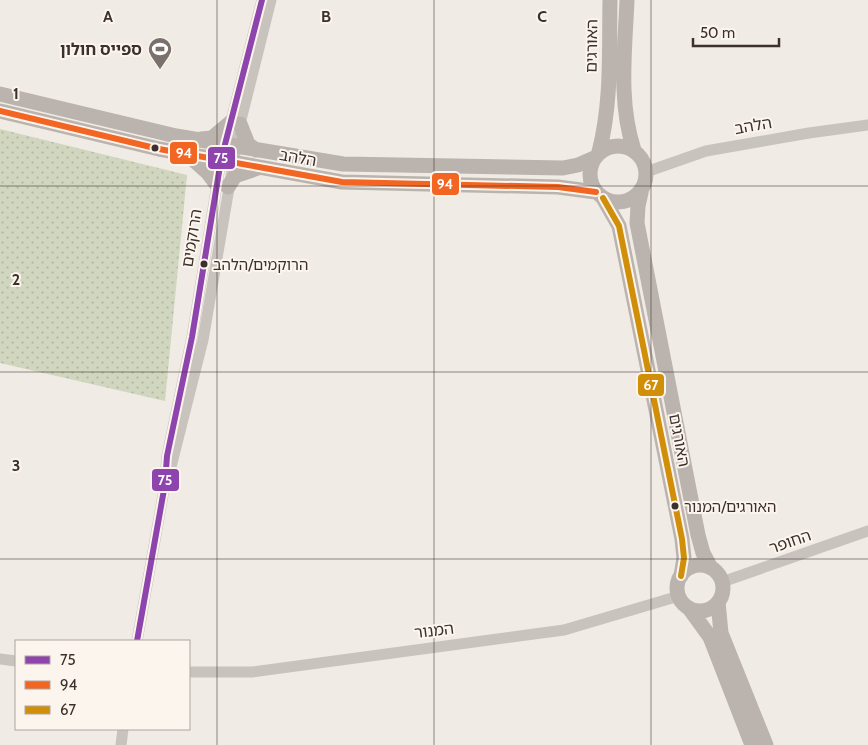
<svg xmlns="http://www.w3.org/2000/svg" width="868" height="745" font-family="Cabin,'Noto Sans Hebrew',sans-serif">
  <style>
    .green { fill: url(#green-dots) }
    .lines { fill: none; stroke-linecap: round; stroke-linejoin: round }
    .street { stroke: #c9c3be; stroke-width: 11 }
    .secondary { stroke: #bab3ae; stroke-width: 15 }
    .bus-1-casing { stroke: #fbf5ee; stroke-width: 10 }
    .bus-2-casing { stroke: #fbf5ee; stroke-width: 10 }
    .bus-3-casing { stroke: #fbf5ee; stroke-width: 10 }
    .bus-1 { stroke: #8e44ad; stroke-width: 6 }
    .bus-2 { stroke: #f26522; stroke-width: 6 }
    .bus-3 { stroke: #d18e09; stroke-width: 6 }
    .grid { fill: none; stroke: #3b302b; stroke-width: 1; stroke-opacity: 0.55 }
    .bus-dot { fill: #3b302b; stroke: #fbf5ee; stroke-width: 2 }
    .labels { text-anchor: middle; stroke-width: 4; stroke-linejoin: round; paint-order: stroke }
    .bus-label { font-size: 15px; fill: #3b302b; stroke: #fbf5ee; text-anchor: start }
    .street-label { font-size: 16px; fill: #3b302b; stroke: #fbf5ee }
    .poi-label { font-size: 16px; font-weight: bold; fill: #3b302b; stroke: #fbf5ee; text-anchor: end }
    .grid-label { font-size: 16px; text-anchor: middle; font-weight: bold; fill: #3b302b; stroke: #fbf5ee; stroke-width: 4; stroke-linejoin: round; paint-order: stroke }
    .line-badge { stroke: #fbf5ee; stroke-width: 2 }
    .badge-label { font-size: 14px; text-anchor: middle; font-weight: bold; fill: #fff }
  </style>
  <defs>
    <pattern id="green-dots" width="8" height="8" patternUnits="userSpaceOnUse" patternTransform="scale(1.25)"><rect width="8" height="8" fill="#d1d6bf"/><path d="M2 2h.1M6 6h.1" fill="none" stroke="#b4b8a4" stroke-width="1.8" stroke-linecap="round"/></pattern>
  </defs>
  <rect width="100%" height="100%" fill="#f0ebe5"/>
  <path class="green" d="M0,129L187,175L165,401L0,363Z"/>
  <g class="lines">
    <path class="street" d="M646,172L706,151L809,133L868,125
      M170,471L203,340L240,124L271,0
      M722,582L868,531
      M137,641L165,484L167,456L192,337L221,160L262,0
      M0,659L16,661
      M189,672H252L564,630L679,596
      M121,745L123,729"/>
    <path class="secondary" d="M627,0C625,50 618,102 634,150
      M0,94L176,136L343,164L563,168L578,165L594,158
      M0,111L159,149L342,182L558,187L596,192
      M240,124L248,144L256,150
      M201,139L212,138L231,122
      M590 174a28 28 0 1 1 56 0a28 28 0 1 1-56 0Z
      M599,152C612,102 609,51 610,0
      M187,154L208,173L217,185
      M228,187L235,176L258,168
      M642,188L638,206L637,223L698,535L703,553L711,568
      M603,198L619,226L682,539L684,558L681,576
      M677 588a23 23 0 1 1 46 0a23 23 0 1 1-46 0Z
      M718,602L721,633L766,745
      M689,608L710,637L752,745"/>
    <g class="bus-1-casing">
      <path id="bus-1" d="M137,641L165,484L167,456L192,337L221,160L262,0"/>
    </g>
    <g class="bus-2-casing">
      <path id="bus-2" d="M0,111L159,149L342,182L558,187L596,192"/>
    </g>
    <g class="bus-3-casing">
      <path id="bus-3" d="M603,198L619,226L682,539L684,558L681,576"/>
    </g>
    <use href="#bus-1" class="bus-1"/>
    <use href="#bus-2" class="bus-2"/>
    <use href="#bus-3" class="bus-3"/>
  </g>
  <path class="grid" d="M217,0V745M434,0V745M651,0V745M0,186H868M0,372H868M0,559H868"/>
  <defs>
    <g id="stadium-pin" transform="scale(1.25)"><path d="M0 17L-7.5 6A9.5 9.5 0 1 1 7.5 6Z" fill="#7a716c" stroke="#fbf5ee"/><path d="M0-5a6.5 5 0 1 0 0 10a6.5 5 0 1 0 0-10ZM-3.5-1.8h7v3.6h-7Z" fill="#fff"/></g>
  </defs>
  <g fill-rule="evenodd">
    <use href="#stadium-pin" x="160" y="49"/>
  </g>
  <g class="bus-dot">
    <circle cx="155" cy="148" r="4.5"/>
    <circle cx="204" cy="264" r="4.5"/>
    <circle cx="675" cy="506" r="4.5"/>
  </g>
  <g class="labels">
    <g class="bus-label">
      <text x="213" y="270">הרוקמים/הלהב</text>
      <text x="684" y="512">האורגים/המנור</text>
    </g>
    <g class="street-label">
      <text transform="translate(591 46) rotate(-89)" y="6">האורגים</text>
      <text transform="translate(753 125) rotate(-10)" y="6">הלהב</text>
      <text transform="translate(298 157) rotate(10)" y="6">הלהב</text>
      <text transform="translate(191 238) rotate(-81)" y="6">הרוקמים</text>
      <text transform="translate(680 440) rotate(79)" y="6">האורגים</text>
      <text transform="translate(790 541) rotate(-19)" y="6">החופר</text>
      <text transform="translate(434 630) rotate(-7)" y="6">המנור</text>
    </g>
    <g class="poi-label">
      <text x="142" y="55">ספייס חולון</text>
    </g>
  </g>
  <g class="grid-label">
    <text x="108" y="22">A</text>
    <text x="326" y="22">B</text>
    <text x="542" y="22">C</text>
    <text x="16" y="99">1</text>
    <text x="16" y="285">2</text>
    <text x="16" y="471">3</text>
  </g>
  <g class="line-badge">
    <rect x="169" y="141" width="29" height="24" rx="5" fill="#f26522"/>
    <rect x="207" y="146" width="29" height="24" rx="5" fill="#8e44ad"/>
    <rect x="431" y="172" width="29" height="24" rx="5" fill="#f26522"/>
    <rect x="637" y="373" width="28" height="24" rx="5" fill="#d18e09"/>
    <rect x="151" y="468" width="29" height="24" rx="5" fill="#8e44ad"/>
  </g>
  <g class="badge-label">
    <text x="184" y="158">94</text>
    <text x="221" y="163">75</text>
    <text x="445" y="189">94</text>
    <text x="651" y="390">67</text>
    <text x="165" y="485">75</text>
  </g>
  <rect x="15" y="640" width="175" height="90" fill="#fbf5ee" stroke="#aea6a0"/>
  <rect x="25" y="656" width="25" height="8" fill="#8e44ad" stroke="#aea6a0"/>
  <text x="60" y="665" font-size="15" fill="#3b302b">75</text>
  <rect x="25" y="681" width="25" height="8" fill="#f26522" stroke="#aea6a0"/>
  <text x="60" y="690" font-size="15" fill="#3b302b">94</text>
  <rect x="25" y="706" width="25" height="8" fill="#d18e09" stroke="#aea6a0"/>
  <text x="60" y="715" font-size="15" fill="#3b302b">67</text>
  <path d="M693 38v8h86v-8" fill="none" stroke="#3b302b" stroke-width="2.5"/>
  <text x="700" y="38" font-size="15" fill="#3b302b" stroke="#fbf5ee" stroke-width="4" paint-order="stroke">50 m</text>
</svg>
